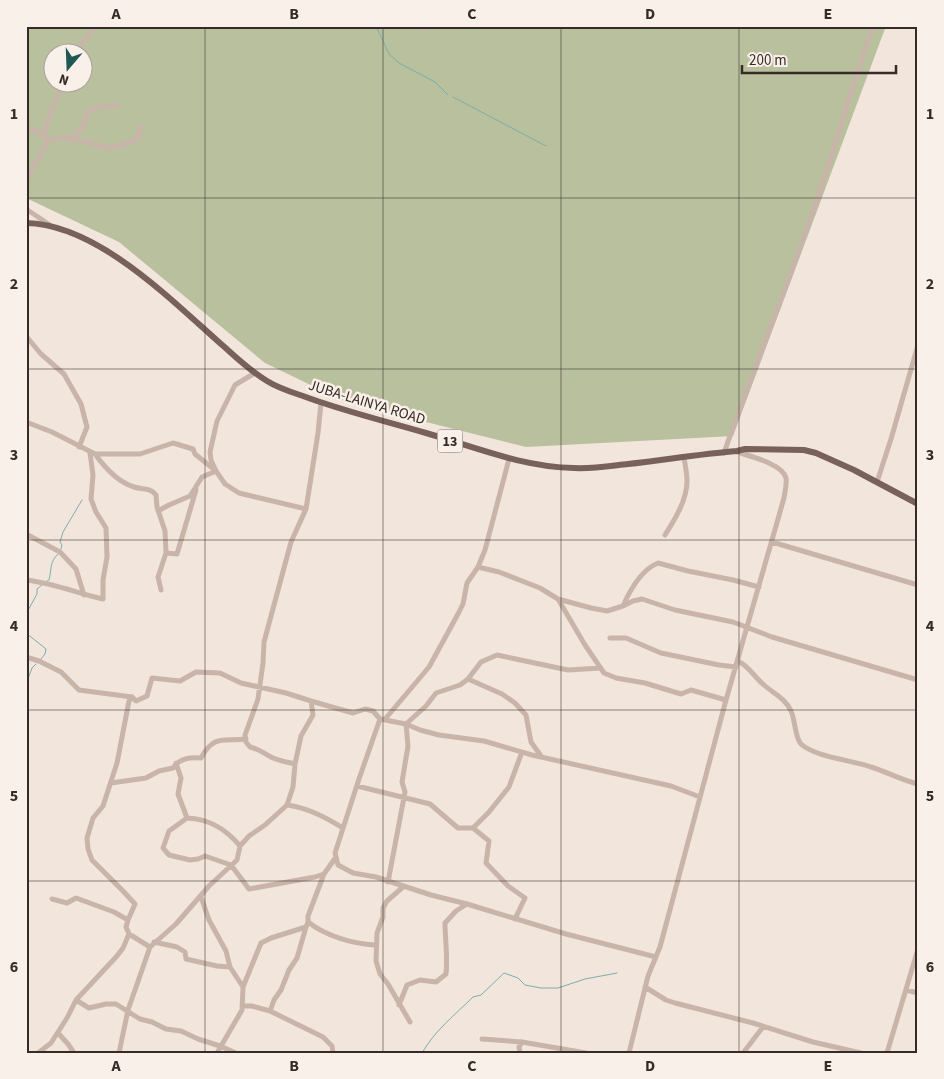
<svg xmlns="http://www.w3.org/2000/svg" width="944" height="1079" font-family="'Source Sans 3',sans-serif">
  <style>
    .green { fill: #b8c09d; fill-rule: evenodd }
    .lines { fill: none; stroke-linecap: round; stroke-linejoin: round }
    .stream { stroke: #7caeab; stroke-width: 1 }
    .minor { stroke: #c9b4a9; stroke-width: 5 }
    .major { stroke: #78615a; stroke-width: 6 }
    .grid { fill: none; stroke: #372b28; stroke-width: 1; stroke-opacity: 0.55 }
    .labels { text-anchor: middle; stroke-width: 5; stroke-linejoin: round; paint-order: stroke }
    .shield { fill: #f9f0e9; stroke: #716662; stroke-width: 1 }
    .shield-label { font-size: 14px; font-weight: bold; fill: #372b28 }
    .street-label { font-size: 15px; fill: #372b28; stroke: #f9f0e9 }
    .neatline { fill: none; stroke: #372b28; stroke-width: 2 }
    .grid-label { font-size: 16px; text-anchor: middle; font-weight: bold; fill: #372b28 }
  </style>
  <rect width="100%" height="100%" fill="#f2e5dc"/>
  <path class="green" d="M26,26H886L733,436L526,447L346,402L265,363L119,242L26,198ZM52,52H82V82H52Z"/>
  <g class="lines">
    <path class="stream" d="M376,26L389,54L399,63L435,82L448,95
      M453,97L546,146
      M61,549L62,545L60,542L63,532L82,500
      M47,581L49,580C52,568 49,562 59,553
      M26,614L37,594V589L42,585
      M26,633L46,649L45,654L41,659
      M26,684L32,668L36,664
      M422,1053C435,1030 455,1015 473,997L481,995L504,973L518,978L525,985L541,988H558L585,979L617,973"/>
    <path class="minor" d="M424,29L425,26
      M77,52C82,42 90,37 94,26
      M26,127L43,135L48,140
      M43,135L52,109L64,82
      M70,137C82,136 84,121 88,111L99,107L117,106
      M26,181L48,140L63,138L86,142L109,148L133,142L138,137L141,126
      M26,209L50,225
      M26,336L41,354L64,374L81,404L87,427L79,447
      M26,422L52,432L95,454H140L173,443L193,449L195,454L216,471L225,484L239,493L306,509
      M724,453C754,368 788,285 817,200C837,142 852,83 873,26
      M95,454C105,468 118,482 134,487C143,490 150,487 156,495L157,507L165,531L166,553L158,577L161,590
      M509,459L485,550L478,567L499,572L540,588L558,599L585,645L604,673L616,678L645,683L681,694L691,690L726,700
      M877,482L891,439L918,345
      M158,511L169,505L190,496L202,477L216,471L211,460L210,452L217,421L235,385L255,373
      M26,534L60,552L76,569L84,595
      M665,535C675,519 687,500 687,481C687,473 685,465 684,457
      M772,542L918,585
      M166,553L177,554L196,490
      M26,580C53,583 77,593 103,599V580L107,557L106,528L96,512L91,499L93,475L90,453
      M558,599L591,608L607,611L623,606C630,590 641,570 658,563L688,571L733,580L759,587
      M623,606L633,601L642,599L675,610L733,622L772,637L918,680
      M610,638H626L661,653L719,665L736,667
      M26,657L39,661L61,672L79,690L132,697
      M738,661C750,667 754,677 764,685C773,693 786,699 791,711C795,719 795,738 801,744C815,757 852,760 871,767C887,772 901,780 918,784
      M468,679L502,694L515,703L526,715L531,742L541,756
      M311,701L353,713L365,709L373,711L380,719
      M386,718L429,667L458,614L463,604L467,583L478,567
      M176,763L181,778L178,794L187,818L169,831L163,848L169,855L190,860L198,859L205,856L231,865L249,889L315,877L324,874L336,857
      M111,783L146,778L159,771L173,768C180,758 190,757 201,758C214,734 223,742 246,739
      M357,786L430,804L458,828H473L489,841L486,863L508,886L525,898L515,919
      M287,805C308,808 325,817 343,828
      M187,818C210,819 226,829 240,846
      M473,828L489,812L509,787L522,752
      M324,874L308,916V922C326,936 353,944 375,945
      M388,882L405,792L402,782L408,746L406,724L426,706L436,693L460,685L468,679L481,662L497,655L568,670L601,668
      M403,887L387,901L383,908V917L377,933L376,961L380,974L388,984L410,1022
      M201,897L209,920L226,951L230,967L243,987L242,1010L217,1053
      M52,899L67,903L76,898L114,912L128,920L126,927L129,934
      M128,920L135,904L123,891L92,860L88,849L87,838L93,818L103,806L117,763L129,701L132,697L136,701L147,696L152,678L180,681L196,672L220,673L241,683L286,693L311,701L313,715L301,736L295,764
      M154,942L177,947L185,952L186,959L217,966L230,967
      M656,957L566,934L467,904L431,895L376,877L353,873L338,865L335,853L359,779L380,719L406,724L420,730L439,735L484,741L532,755L671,786L700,797
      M243,987L261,943L271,938L306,927L308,922
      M645,987L666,1000L675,1003L753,1023L813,1042L861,1053
      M906,990L918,993
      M76,1000L89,1008L106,1004H116L140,1019L152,1022L166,1029L181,1031L198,1039L220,1046L236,1053
      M399,1005L407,985L420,980L436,982L446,974C448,957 445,940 445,923L456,911L467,904
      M242,1006H252L270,1011L323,1037L332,1046L333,1053
      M270,1011L274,1000L281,990L289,970L297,958L306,927
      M58,1033L68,1044L74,1053
      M482,1039L522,1042L586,1053
      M38,1053L51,1043L67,1018L76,1000L117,956L123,948L129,934L150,947L176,924L209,886L237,860L240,846L249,836L265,825L287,805L293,787L295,764C287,762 280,761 273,758C265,754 259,749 250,747L246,742L245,735L258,699L263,663L264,642L291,542L306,509L318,433L321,403
      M119,1053L128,1010L150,947
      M520,1053L519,1047L522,1042
      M629,1053L648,976L660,947L726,700L784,498C785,491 787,484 786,478C783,464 749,456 737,452
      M743,1053L763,1027
      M887,1053L918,949"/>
    <path class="major" d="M26,223C97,224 171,300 221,344C236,357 250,371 267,381C278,388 291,392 303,396C343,411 385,421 426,433C475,447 522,467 574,468C592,469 610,466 628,464C664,460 700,454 737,451L745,449L804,450L816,453L854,470L918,504"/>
  </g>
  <path class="grid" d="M205,26V1053M383,26V1053M561,26V1053M739,26V1053M26,198H918M26,369H918M26,540H918M26,710H918M26,881H918"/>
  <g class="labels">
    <rect class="shield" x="437.5" y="429.5" width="25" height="23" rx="4"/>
    <g class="shield-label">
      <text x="450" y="446">13</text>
    </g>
    <g class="street-label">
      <text transform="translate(367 402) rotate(17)" y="5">JUBA-LAINYA ROAD</text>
    </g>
  </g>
  <rect width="944" height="1079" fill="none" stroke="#f9f0e9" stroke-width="55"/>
  <g transform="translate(68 68) rotate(199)"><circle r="24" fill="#f9f0e9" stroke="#aba19c"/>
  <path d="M0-4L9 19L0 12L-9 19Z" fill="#1f5755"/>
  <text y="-8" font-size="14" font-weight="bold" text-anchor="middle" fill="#372b28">N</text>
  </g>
  <path d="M742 65v8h154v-8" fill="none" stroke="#372b28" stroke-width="2.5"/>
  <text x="749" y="65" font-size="15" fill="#372b28" stroke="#f9f0e9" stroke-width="4" paint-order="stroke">200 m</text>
  <rect x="28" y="28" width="888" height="1024" class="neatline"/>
  <g class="grid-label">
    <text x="116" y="19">A</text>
    <text x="294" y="19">B</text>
    <text x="472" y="19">C</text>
    <text x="650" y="19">D</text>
    <text x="828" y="19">E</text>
    <text x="14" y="119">1</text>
    <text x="930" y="119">1</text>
    <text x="14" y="289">2</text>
    <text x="930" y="289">2</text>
    <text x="14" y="460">3</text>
    <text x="930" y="460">3</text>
    <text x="14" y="631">4</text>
    <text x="930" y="631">4</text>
    <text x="14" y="801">5</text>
    <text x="930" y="801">5</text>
    <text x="14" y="972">6</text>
    <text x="930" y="972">6</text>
    <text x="116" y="1071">A</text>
    <text x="294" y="1071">B</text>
    <text x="472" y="1071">C</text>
    <text x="650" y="1071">D</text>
    <text x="828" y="1071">E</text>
  </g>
</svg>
